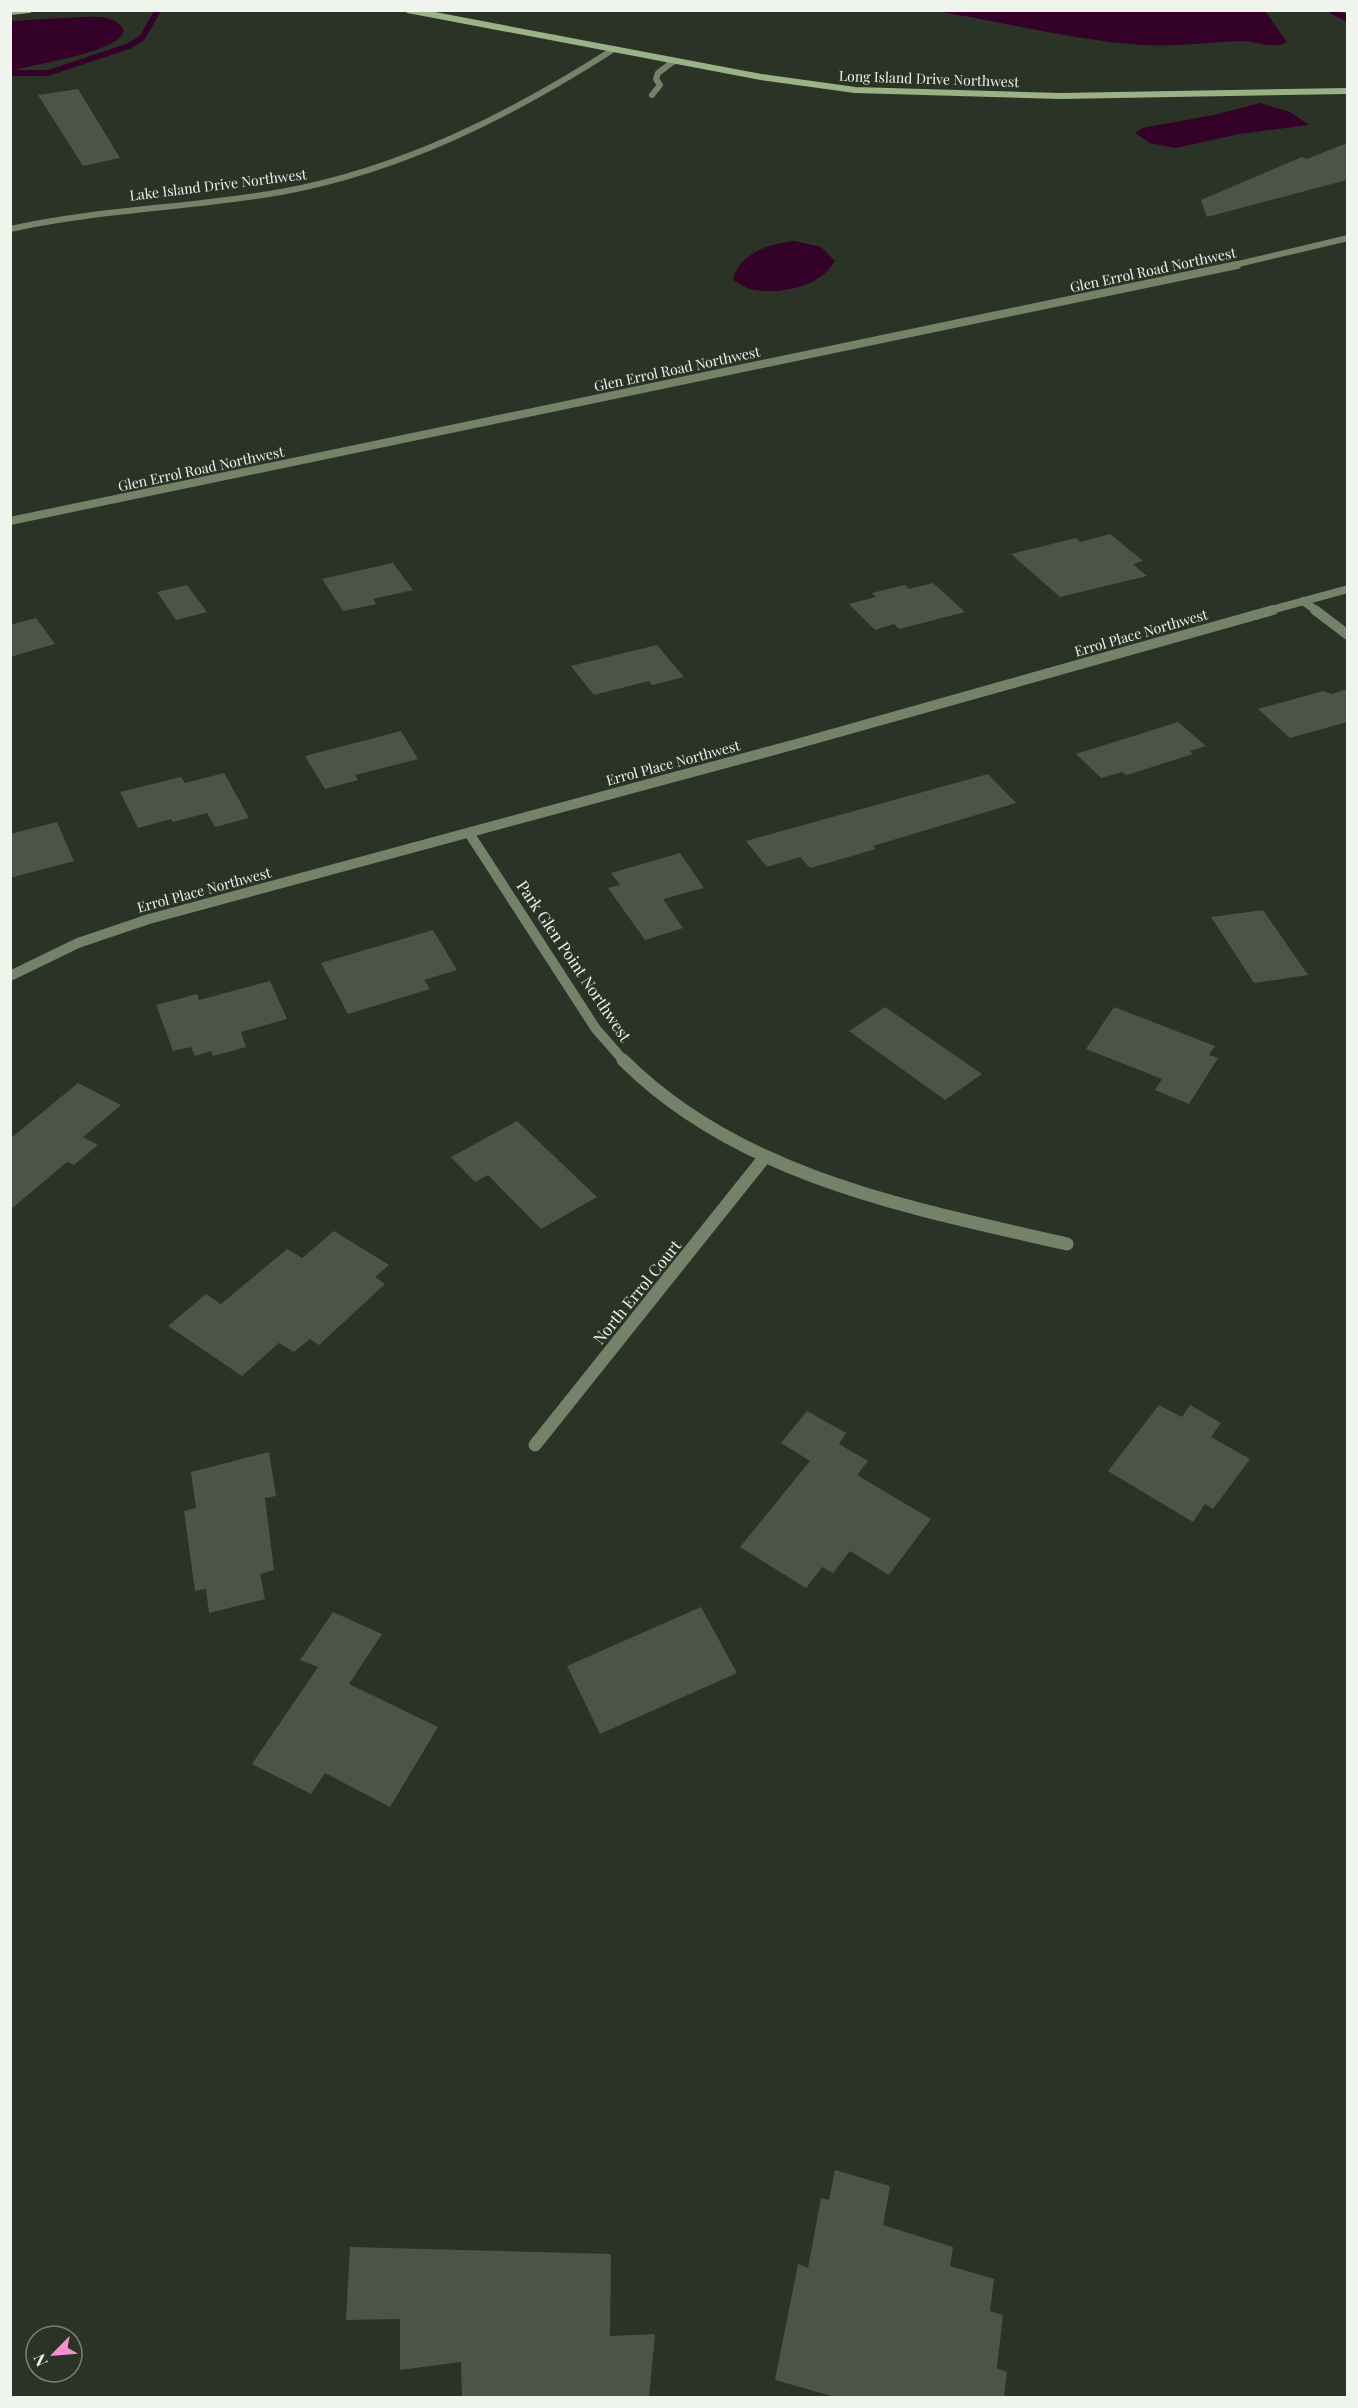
<svg xmlns="http://www.w3.org/2000/svg" width="1358" height="2408" font-family="'Playfair Display',serif">
  <style>
    .water { fill: #340229 }
    .lines { fill: none; stroke-linecap: round; stroke-linejoin: round }
    .stream { stroke: #340229; stroke-width: 6 }
    .building { fill: #4d5447 }
    .lane { stroke: #748269; stroke-width: 6 }
    .street-far3 { stroke: #748269; stroke-width: 6 }
    .street-far2 { stroke: #748269; stroke-width: 8 }
    .street-far1 { stroke: #748269; stroke-width: 10 }
    .street { stroke: #748269; stroke-width: 13 }
    .secondary { stroke: #9bb289; stroke-width: 6 }
    .labels { text-anchor: middle; stroke-width: 4.5; stroke-linejoin: round; paint-order: stroke }
    .far-street-label { font-size: 14px; fill: #eff4ec; stroke: #2b3226 }
    .street-label { font-size: 16px; fill: #eff4ec; stroke: #2b3226 }
  </style>
  <rect width="100%" height="100%" fill="#2b3226"/>
  <path class="water" d="M935,11H1265L1287,42C1275,50 1255,41 1242,41C1208,42 1176,47 1142,45C1072,40 1004,22 935,11Z
    M64,18C81,18 117,11 124,31C118,53 33,64 11,71V21Z
    M1260,103L1290,112L1309,125L1239,134L1176,148L1150,143L1135,133L1142,128L1214,115Z
    M795,241L821,247L835,261C820,287 782,294 754,290C747,289 739,283 733,280C739,253 770,243 795,241Z"/>
  <g class="lines">
    <path class="stream" d="M1331,10L1348,19
      M10,73H48L129,46L142,38L158,10"/>
  </g>
  <path class="building" d="M78,89L120,158L83,166L38,95Z
    M1347,143V180L1207,217L1201,200L1302,157L1307,159Z
    M1110,534L1143,561L1133,564L1147,576L1060,597L1011,554L1076,538L1080,542Z
    M393,563L413,590L373,599L376,604L343,611L322,579Z
    M933,583L965,612L899,629L894,624L875,630L849,604L876,597L872,593L905,585L909,589Z
    M187,585L207,612L176,620L157,592Z
    M36,618L55,644L10,657V625Z
    M657,645L684,677L652,685L649,681L594,695L571,666Z
    M1347,689V722L1290,738L1258,709L1323,691L1332,694Z
    M1178,722L1206,746L1190,751L1193,754L1127,775L1122,772L1101,778L1076,754Z
    M401,731L418,759L355,775L358,780L325,789L305,756Z
    M224,773L249,818L215,827L207,813L173,822L171,819L138,828L120,792L181,777L185,783Z
    M988,774L1016,803L873,846L876,849L810,868L800,857L767,867L746,841Z
    M57,822L74,861L10,878V834Z
    M680,853L704,888L663,899L683,928L645,940L608,888L620,885L611,873Z
    M1263,910L1308,975L1254,983L1211,917Z
    M433,930L457,970L424,980L430,989L348,1014L321,963Z
    M270,981L287,1019L241,1032L246,1047L213,1056L211,1051L195,1056L191,1047L173,1051L156,1005L197,994L199,1000Z
    M885,1007L982,1074L945,1100L849,1031Z
    M1114,1007L1215,1046L1209,1055L1218,1058L1189,1104L1155,1090L1162,1079L1086,1049Z
    M78,1083L121,1105L83,1137L98,1145L74,1165L67,1162L10,1210V1139Z
    M517,1121L597,1197L541,1229L488,1175L475,1182L451,1157Z
    M334,1231L389,1265L375,1277L385,1284L319,1345L310,1339L294,1352L279,1343L242,1376L168,1326L206,1294L221,1304L287,1249L302,1258Z
    M1159,1405L1182,1417L1190,1405L1221,1423L1211,1437L1250,1459L1213,1509L1205,1504L1193,1522L1108,1471Z
    M807,1411L846,1433L839,1444L868,1461L857,1475L931,1519L889,1575L850,1551L833,1573L822,1567L806,1588L740,1547L810,1461L781,1443Z
    M269,1452L276,1496L265,1498L274,1570L260,1574L265,1599L209,1613L206,1589L195,1591L184,1511L196,1508L191,1472Z
    M701,1607L737,1673L600,1734L567,1666Z
    M333,1612L382,1634L349,1684L438,1727L390,1807L325,1773L311,1794L252,1764L318,1667L300,1660Z
    M835,2170L890,2186L883,2225L953,2247L950,2266L994,2279L990,2311L1003,2315L997,2368L1007,2372L1004,2397H835L775,2380L798,2264L808,2268L821,2198L829,2200Z
    M350,2247L611,2254L610,2336L655,2334L649,2397H462L461,2362L400,2370V2319L346,2320Z"/>
  <g class="lines">
    <path class="lane" d="M652,95L660,85L656,79L658,73L674,61"/>
    <path class="street-far3" d="M10,229C100,209 191,208 281,192C402,170 511,115 614,49
      M1230,266L1348,238"/>
    <path class="street-far2" d="M10,521L1237,265
      M1303,601L1317,611
      M1268,611L1348,589"/>
    <path class="street-far1" d="M1315,610L1348,635
      M469,833L596,1029L624,1061
      M10,976L78,943L149,919L800,743L1273,610"/>
    <path class="street" d="M623,1060C740,1177 911,1208 1067,1244
      M535,1445L764,1158"/>
    <path class="secondary" d="M408,10L761,77L855,90L1061,96L1348,91
      M10,12L29,10"/>
  </g>
  <g class="labels">
    <g class="far-street-label">
      <text transform="translate(929 79) rotate(2)" y="5">Long Island Drive Northwest</text>
      <text transform="translate(218 185) rotate(-7)" y="5">Lake Island Drive Northwest</text>
      <text transform="translate(1153 270) rotate(-12)" y="5">Glen Errol Road Northwest</text>
      <text transform="translate(677 369) rotate(-12)" y="5">Glen Errol Road Northwest</text>
      <text transform="translate(201 469) rotate(-12)" y="5">Glen Errol Road Northwest</text>
      <text transform="translate(1141 633) rotate(-16)" y="5">Errol Place Northwest</text>
      <text transform="translate(673 763) rotate(-15)" y="5">Errol Place Northwest</text>
      <text transform="translate(204 890) rotate(-15)" y="5">Errol Place Northwest</text>
    </g>
    <g class="street-label">
      <text transform="translate(574 961) rotate(56)" y="6">Park Glen Point Northwest</text>
      <text transform="translate(637 1292) rotate(-51)" y="6">North Errol Court</text>
    </g>
  </g>
  <rect width="1358" height="2408" fill="none" stroke="#eff4ec" stroke-width="24"/>
  <g transform="translate(54 2354) rotate(245)"><circle r="28" fill="#2b3226" stroke="#798075" stroke-width="1.5"/>
  <path d="M0-4.5L10 22L0 15L-10 22Z" fill="#f391d5"/>
  <text y="-9" font-size="16" font-weight="bold" text-anchor="middle" fill="#eff4ec">N</text>
  </g>
</svg>
